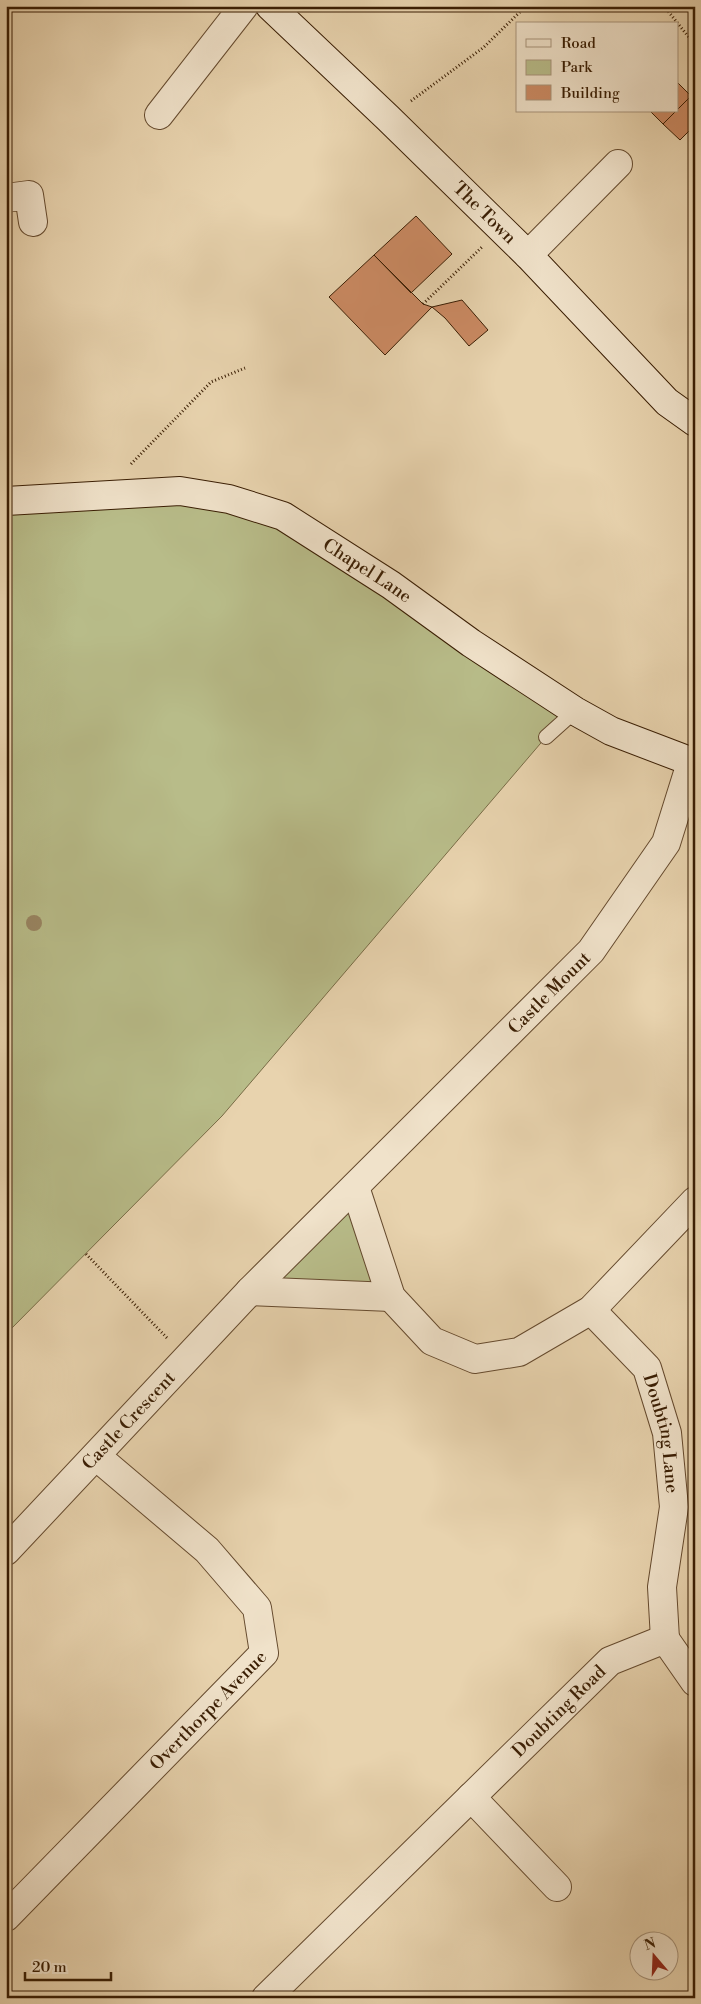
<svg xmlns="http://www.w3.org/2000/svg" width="701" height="2004" font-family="'Libre Bodoni',serif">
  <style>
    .green { fill: #b8bc89; stroke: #786c46 }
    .building { fill: #cb8a63; stroke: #391d03 }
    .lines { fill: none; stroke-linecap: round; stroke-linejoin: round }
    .lane-casing { stroke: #654a2e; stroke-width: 16 }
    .street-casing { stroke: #654a2e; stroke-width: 30 }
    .secondary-casing { stroke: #391d03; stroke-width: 30 }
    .path { stroke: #391d03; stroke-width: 3; stroke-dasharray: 1 2.5; stroke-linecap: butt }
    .lane { stroke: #f0e2ca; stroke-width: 14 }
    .street { stroke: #f0e2ca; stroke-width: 28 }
    .secondary { stroke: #f0e2ca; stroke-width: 28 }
    .tree { fill: #998562 }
    .labels { text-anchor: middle; stroke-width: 5; stroke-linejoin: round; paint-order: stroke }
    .street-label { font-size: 18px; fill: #391d03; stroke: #f0e2ca }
  </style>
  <rect width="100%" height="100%" fill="#e8d3ae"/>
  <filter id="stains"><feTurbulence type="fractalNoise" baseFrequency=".004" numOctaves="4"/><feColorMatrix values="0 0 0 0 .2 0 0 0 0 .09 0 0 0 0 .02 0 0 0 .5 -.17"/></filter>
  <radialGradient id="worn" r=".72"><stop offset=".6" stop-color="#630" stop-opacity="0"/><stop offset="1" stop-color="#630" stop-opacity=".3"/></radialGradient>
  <path class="green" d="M180,491L283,516L575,711L546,737L222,1116L6,1334V501Z
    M355,1187L391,1297L250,1291Z"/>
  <path class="building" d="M677,82L691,96L677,110Z
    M691,96L695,100V125L680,140L663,124Z
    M650,111H676L663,124Z
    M416,216L452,254L411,293L374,255Z
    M374,255L423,304L432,307L385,355L329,297Z
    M462,300L488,330L469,346L445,318L432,307Z"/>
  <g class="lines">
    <g class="lane-casing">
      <path id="lane" d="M546,737L575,711"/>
    </g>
    <g class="street-casing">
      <g id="street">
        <path d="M159,115L244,6"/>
        <path d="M6,198L29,195L33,222"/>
        <path d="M528,255L618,164"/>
        <path d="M355,1187L391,1297L432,1341L475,1359L519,1352L591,1310L695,1201"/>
        <path d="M250,1291L391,1297"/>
        <path id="s1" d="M591,1310L647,1368L667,1433L674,1507L662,1587L665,1639"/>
        <path id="s2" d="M6,1551L250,1291L591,951L666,843L691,763"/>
        <path d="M471,1797L557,1887"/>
        <path id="s3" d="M6,1917L264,1653L257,1608L207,1550L96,1456"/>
        <path id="s4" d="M266,1998L610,1661L665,1639L695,1682"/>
      </g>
    </g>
    <g class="secondary-casing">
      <g id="secondary">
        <path id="s5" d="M270,6L388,118L528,255L667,402L695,422"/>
        <path id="s6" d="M6,501L180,491L229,499L283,516L391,585L471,643L575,711L611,731L695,763"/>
      </g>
    </g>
    <path class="path" d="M664,6L695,45
      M411,101L484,47L526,6
      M423,304L482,247
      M131,464L211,382L245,368
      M86,1254L168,1339"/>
    <use href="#lane" class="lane"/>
    <use href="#street" class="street"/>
    <use href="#secondary" class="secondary"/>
  </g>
  <circle class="tree" cx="34" cy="923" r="8"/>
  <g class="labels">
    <g class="street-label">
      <text dy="6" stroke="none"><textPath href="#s5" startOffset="298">The Town</textPath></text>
      <text dy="6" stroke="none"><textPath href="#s6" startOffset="381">Chapel Lane</textPath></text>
      <text dy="6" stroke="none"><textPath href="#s2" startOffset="779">Castle Mount</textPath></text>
      <text dy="6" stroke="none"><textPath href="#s2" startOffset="179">Castle Crescent</textPath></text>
      <text dy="6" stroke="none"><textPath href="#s1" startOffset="148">Doubting Lane</textPath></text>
      <text dy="6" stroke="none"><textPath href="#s3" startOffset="289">Overthorpe Avenue</textPath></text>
      <text dy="6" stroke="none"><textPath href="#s4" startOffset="410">Doubting Road</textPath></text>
    </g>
  </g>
  <rect width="701" height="2004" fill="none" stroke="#e8d3ae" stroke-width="25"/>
  <rect x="8" y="8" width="686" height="1989" fill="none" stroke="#391d03" stroke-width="2.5"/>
  <rect x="12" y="12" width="676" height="1979" fill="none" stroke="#391d03"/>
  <rect x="516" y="22" width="162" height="90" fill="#f0e2ca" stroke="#a7937a"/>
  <rect x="526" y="39" width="25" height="8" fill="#f0e2ca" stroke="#a7937a"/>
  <text x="561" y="48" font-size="15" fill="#391d03">Road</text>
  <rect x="526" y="60" width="25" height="15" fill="#b8bc89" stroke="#a7937a"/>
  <text x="561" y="72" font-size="15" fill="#391d03">Park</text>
  <rect x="526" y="85" width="25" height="15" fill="#cb8a63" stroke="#a7937a"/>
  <text x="561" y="98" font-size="15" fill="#391d03">Building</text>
  <g transform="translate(654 1956) rotate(341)"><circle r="24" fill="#f0e2ca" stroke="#a7937a"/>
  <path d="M0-4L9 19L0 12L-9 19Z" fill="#8f2418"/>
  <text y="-8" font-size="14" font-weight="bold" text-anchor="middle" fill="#391d03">N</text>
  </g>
  <path d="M25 1972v8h86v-8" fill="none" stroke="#391d03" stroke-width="2.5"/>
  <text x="32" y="1972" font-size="15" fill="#391d03" stroke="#f0e2ca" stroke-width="4" paint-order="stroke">20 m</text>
  <rect width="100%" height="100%" filter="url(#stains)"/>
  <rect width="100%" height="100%" fill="url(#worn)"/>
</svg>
